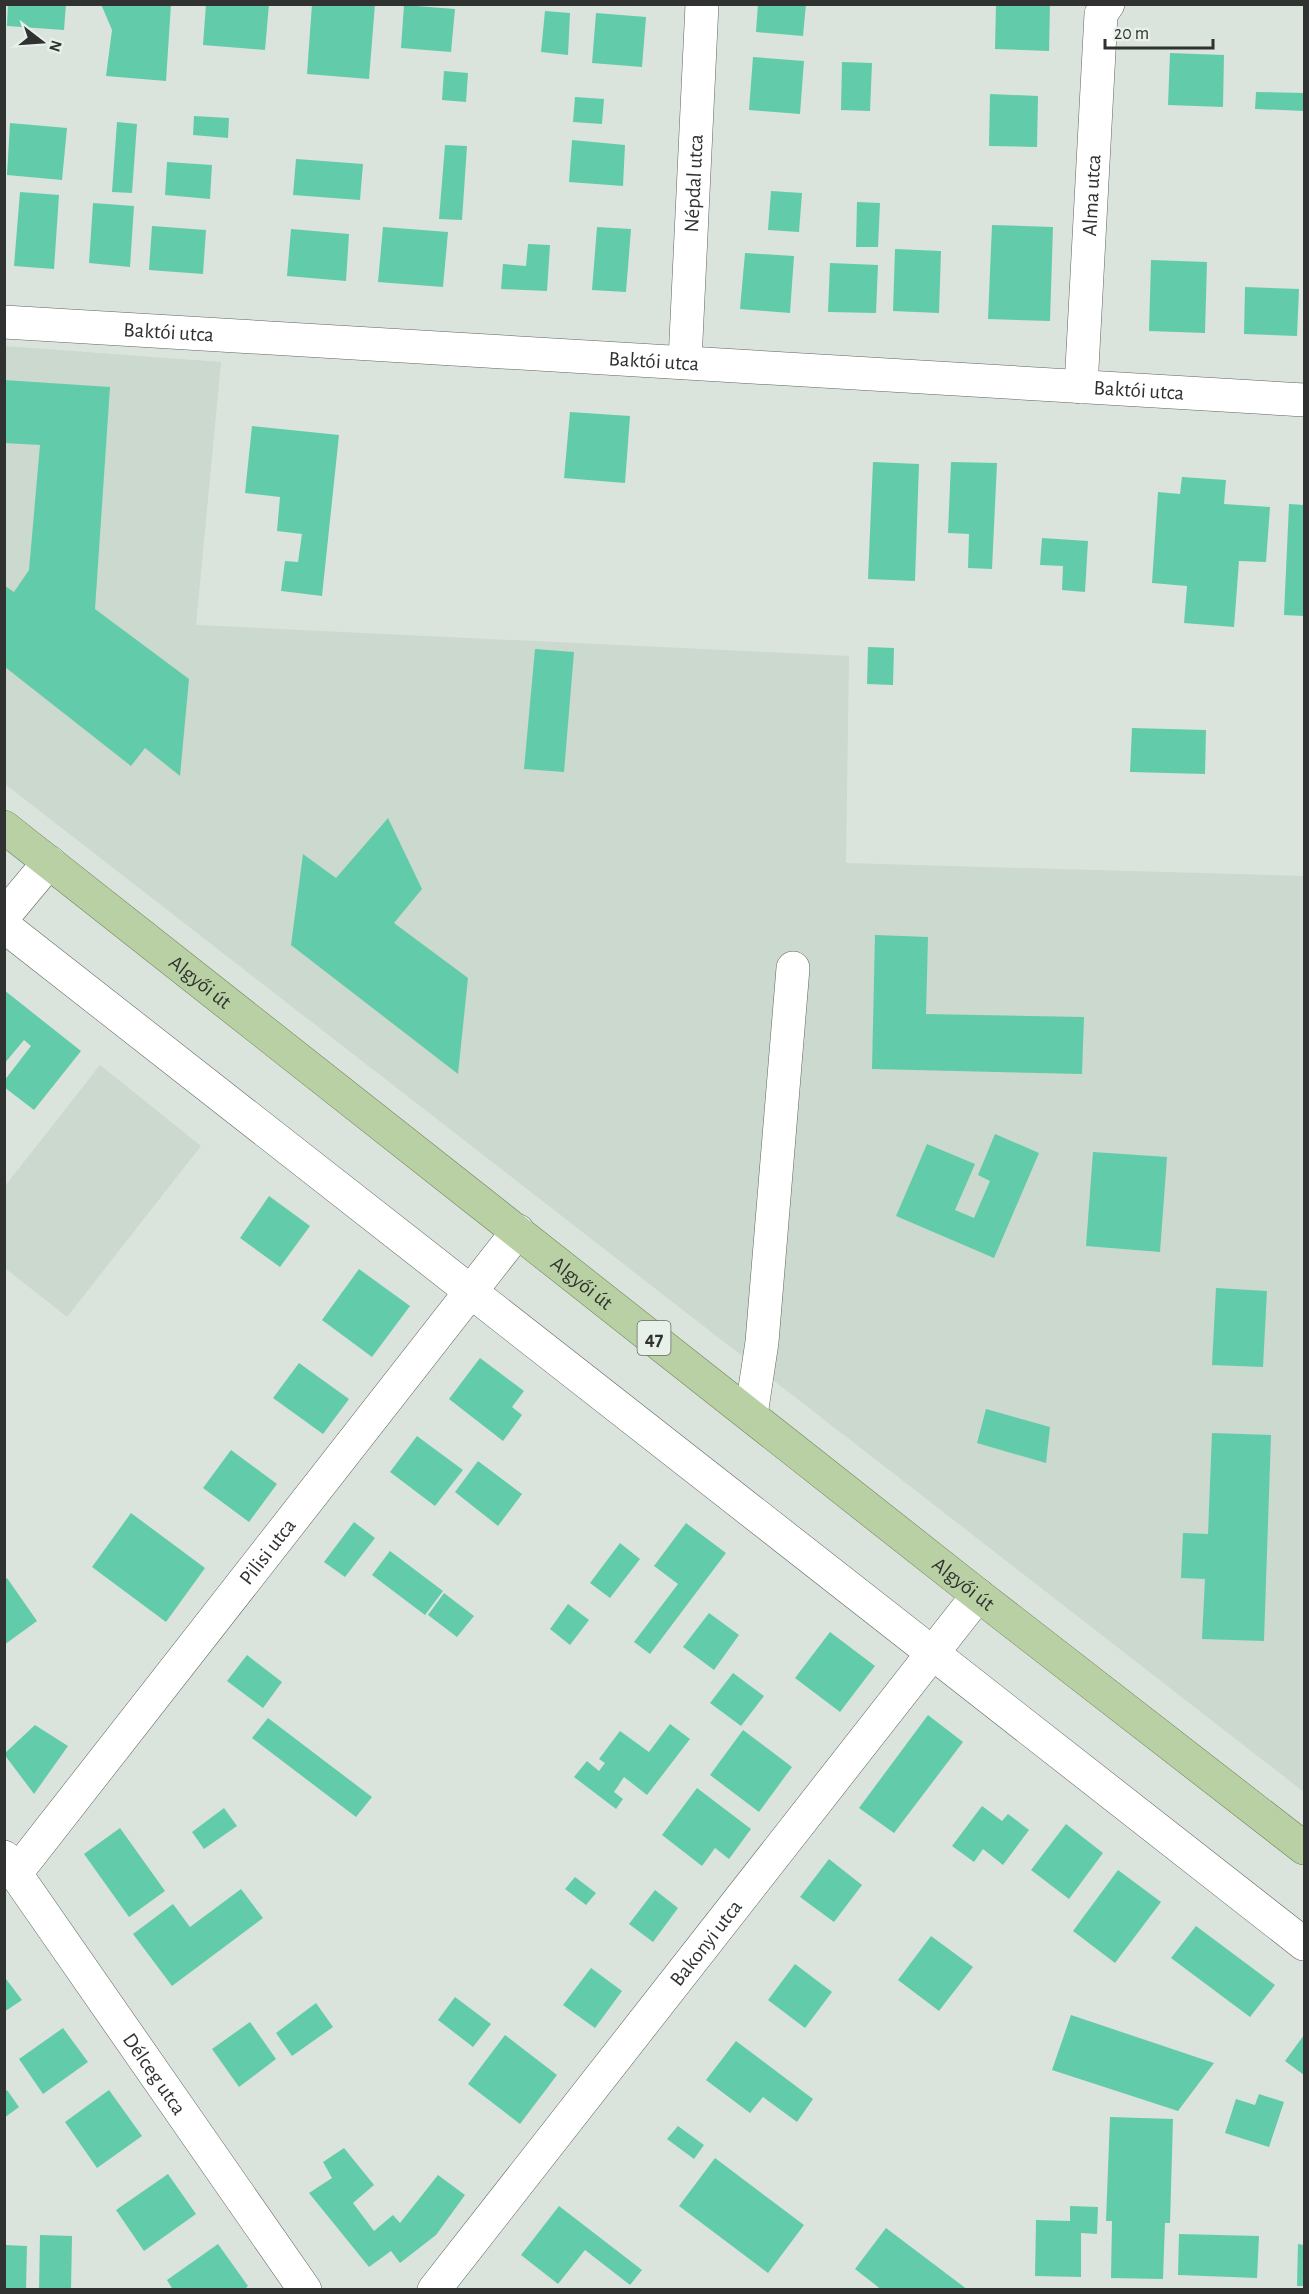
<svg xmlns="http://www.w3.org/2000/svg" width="1309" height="2294" font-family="'Alegreya Sans',sans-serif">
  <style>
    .built { fill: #cbd9ce }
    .building { fill: #62ccaa }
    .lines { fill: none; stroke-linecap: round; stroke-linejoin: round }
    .minor-casing { stroke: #5f6560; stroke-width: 34 }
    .major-casing { stroke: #6a8454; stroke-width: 34 }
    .minor { stroke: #fff; stroke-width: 33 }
    .major { stroke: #b9d0a4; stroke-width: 33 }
    .labels { text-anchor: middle; stroke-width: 5; stroke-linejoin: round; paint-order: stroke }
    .shield { fill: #e8f0ea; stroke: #666b68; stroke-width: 1.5 }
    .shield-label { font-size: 20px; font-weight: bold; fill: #2f3230 }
    .street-label { font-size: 21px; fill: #2f3230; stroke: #e8f0ea }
  </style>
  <rect width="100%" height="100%" fill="#dbe3dd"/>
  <path class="built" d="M4,346L221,362L196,625L849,656L846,863L1304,876V1792L5,784Z
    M100,1065L201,1146L67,1317L5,1268V1186Z"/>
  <path class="building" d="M8,4H66L64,30L7,26Z
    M101,4H171L166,81L106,76L112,30Z
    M206,4H269L265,50L203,45Z
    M312,4H375L369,79L307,74Z
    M758,4H806L803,36L756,32Z
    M996,4H1050L1049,51L995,49Z
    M404,5L455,9L451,52L401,48Z
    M545,11L570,13L568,55L541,52Z
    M596,13L646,17L642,67L592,63Z
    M1170,53L1224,55L1223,107L1168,105Z
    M753,57L804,61L800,114L749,110Z
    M842,62L872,63L870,111L841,110Z
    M444,71L468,73L466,102L442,100Z
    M1256,92L1304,93V111L1255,109Z
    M990,94L1038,96L1037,147L989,146Z
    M575,97L604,99L602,124L573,122Z
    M194,116L229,118L228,138L193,135Z
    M117,122L137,124L132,193L112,192Z
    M10,123L67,128L62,180L7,175Z
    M572,140L625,145L623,186L569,182Z
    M445,145L467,146L462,220L439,219Z
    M296,159L363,164L360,200L293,195Z
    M167,162L212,165L210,199L165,195Z
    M771,191L802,193L799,232L768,230Z
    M20,192L59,195L54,269L14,266Z
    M857,202L880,203L878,247H856Z
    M93,203L134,206L130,267L89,263Z
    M992,225L1053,227L1050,321L988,319Z
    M152,226L206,230L203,274L149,270Z
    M383,227L448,232L443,287L378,282Z
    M597,227L631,229L626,292L592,290Z
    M291,229L349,234L346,281L287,276Z
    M528,244L550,245L547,291L501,289L503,264L526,266Z
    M895,249L941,251L939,313L893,311Z
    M745,253L794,256L790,313L740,309Z
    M1151,260L1207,262L1205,333L1149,331Z
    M830,263L878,265L876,313L828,312Z
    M1245,287L1299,289L1297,336L1244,334Z
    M4,380L110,387L95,609L189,679L180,776L145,748L131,766L5,667V586L14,592L29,570L40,445L4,443Z
    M570,412L630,416L625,483L564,478Z
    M252,426L339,435L322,596L281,591L285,561L298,562L302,534L277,531L280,497L245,493Z
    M873,462L919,464L915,581L868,579Z
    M951,462L997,463L992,569L968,568L969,534L948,533Z
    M1182,477L1226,480L1224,504L1270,507L1266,562L1239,561L1234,627L1184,623L1187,586L1152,583L1158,492L1180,494Z
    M1289,504L1304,505V616L1284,615Z
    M1042,538L1088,541L1085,592L1062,590L1063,566L1040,565Z
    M868,647L894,648L893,685L867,684Z
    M535,649L574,652L564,772L524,769Z
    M1132,728L1206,730L1205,774L1130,772Z
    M388,818L422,889L394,923L468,978L458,1074L291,945L303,854L336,878Z
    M875,935L928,937L926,1014L1084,1017L1082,1074L872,1069Z
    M4,990L81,1051L34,1110L4,1087V1081L31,1046L24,1040L4,1064Z
    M995,1134L1039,1153L994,1258L896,1216L927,1144L975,1164L955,1210L974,1218L990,1181L978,1175Z
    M1093,1152L1167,1157L1160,1252L1086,1246Z
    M269,1196L310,1226L280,1267L240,1238Z
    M359,1269L410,1306L372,1357L322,1320Z
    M1216,1288L1267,1291L1263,1367L1212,1365Z
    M480,1358L524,1391L512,1407L522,1415L503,1441L449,1399Z
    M299,1363L349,1399L323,1434L273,1398Z
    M986,1409L1050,1427L1046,1463L977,1443Z
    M1212,1433L1271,1435L1264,1641L1202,1639L1205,1579L1181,1578L1183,1533L1208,1534Z
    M417,1436L463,1470L435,1506L390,1472Z
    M231,1450L277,1484L249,1522L203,1488Z
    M478,1461L522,1494L498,1526L455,1492Z
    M131,1513L205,1568L166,1622L92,1567Z
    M354,1522L375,1538L345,1577L324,1562Z
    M686,1523L726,1553L650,1654L634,1642L678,1584L654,1566Z
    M620,1543L640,1559L610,1598L590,1583Z
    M390,1551L443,1591L425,1615L372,1575Z
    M7,1578L37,1621L4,1645V1580Z
    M444,1593L474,1616L457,1637L428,1615Z
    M568,1604L589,1620L570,1645L550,1629Z
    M709,1613L739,1635L714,1670L683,1647Z
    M830,1632L875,1666L840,1712L795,1678Z
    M247,1655L282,1682L263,1708L227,1681Z
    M733,1673L764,1696L741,1726L710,1703Z
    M928,1715L963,1742L894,1833L859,1808Z
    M268,1718L372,1797L356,1817L252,1738Z
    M670,1724L690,1739L647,1795L624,1777L614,1792L623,1799L616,1809L574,1777L587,1761L599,1771L605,1763L599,1759L620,1731L649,1752Z
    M35,1725L68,1746L34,1794L4,1754Z
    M743,1730L792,1767L759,1812L710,1775Z
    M697,1788L751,1829L729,1859L715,1848L702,1866L662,1835Z
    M982,1806L1002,1821L1008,1814L1029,1830L1003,1865L983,1849L974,1862L952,1846Z
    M224,1808L237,1826L204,1849L192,1832Z
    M1066,1824L1103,1853L1069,1899L1031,1870Z
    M120,1828L165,1891L129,1917L84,1854Z
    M829,1859L862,1885L834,1922L800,1897Z
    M1118,1870L1161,1902L1115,1963L1073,1931Z
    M575,1877L596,1893L586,1905L565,1889Z
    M241,1889L263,1918L172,1986L133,1934L173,1904L190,1927Z
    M655,1890L678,1908L653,1942L629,1924Z
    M1196,1926L1275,1985L1250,2017L1171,1958Z
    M931,1936L973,1967L939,2011L898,1980Z
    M795,1964L832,1992L805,2028L768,2000Z
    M591,1968L622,1991L595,2028L563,2005Z
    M6,1979L22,2000L4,2012V1980Z
    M455,1997L491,2024L473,2047L438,2020Z
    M316,2003L333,2027L292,2056L276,2033Z
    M1071,2015L1214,2063L1178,2111L1052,2070Z
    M250,2022L276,2059L239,2087L212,2049Z
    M63,2028L88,2062L43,2094L19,2059Z
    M505,2035L557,2075L520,2124L468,2084Z
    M1304,2035V2075L1285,2061Z
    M736,2041L813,2099L797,2122L763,2097L750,2113L706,2080Z
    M7,2090L19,2107L4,2118V2092Z
    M109,2090L142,2136L97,2168L65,2122Z
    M1259,2094L1284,2102L1269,2147L1225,2133L1236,2099L1255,2105Z
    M1110,2117L1173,2119L1170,2223H1165L1163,2279L1111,2278L1112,2221H1106Z
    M678,2126L704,2145L694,2159L667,2139Z
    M344,2148L374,2185L353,2203L374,2231L393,2215L400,2223L438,2175L465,2195L436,2235L400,2263L391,2251L369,2267L309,2193L332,2178L323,2162Z
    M715,2158L804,2225L768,2273L679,2206Z
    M168,2174L196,2214L144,2251L116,2210Z
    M559,2206L642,2270L630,2285L585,2250L558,2284L521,2255Z
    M1070,2206L1098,2207L1097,2234L1081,2233V2277L1035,2276L1036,2220L1070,2221Z
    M886,2228L968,2290H882L855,2269Z
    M1179,2234L1259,2236L1257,2278L1178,2275Z
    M40,2235L72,2236L71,2290H39Z
    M218,2244L248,2286L244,2290H173L167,2280Z
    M1298,2244L1304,2245V2286H1297Z
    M4,2245L27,2246L26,2290H4Z"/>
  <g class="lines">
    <g class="minor-casing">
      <g id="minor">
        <path id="s1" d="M4,322L1304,400"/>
        <path id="s2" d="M685,361L702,4"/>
        <path id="s3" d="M1081,387L1101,14L1108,4"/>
        <path d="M4,916L49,862"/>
        <path d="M4,926L1304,1944"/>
        <path d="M751,1415L762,1342L793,968"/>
        <path id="s4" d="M4,1857L305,2290"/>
        <path id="s5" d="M16,1873L518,1231"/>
        <path id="s6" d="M434,2290L978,1595"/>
      </g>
    </g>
    <g class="major-casing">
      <g id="major">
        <path id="s7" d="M4,827L978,1595L1304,1848"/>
      </g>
    </g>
    <use href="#minor" class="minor"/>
    <use href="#major" class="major"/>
  </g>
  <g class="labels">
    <rect class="shield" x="637.5" y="1321" width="33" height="34" rx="4.5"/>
    <g class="shield-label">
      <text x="654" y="1345">47</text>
    </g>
    <g class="street-label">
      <text dy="7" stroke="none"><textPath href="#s2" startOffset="178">Népdal utca</textPath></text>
      <text dy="7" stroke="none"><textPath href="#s3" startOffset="192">Alma utca</textPath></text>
      <text dy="7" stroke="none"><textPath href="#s1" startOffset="165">Baktói utca</textPath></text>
      <text dy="7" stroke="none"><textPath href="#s1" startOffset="651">Baktói utca</textPath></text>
      <text dy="7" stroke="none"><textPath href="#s1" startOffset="1137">Baktói utca</textPath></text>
      <text dy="7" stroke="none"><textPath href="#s7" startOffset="250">Algyői út</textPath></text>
      <text dy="7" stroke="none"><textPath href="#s7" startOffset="736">Algyői út</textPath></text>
      <text dy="7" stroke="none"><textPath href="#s5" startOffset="408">Pilisi utca</textPath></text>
      <text dy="7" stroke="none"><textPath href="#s7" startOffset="1222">Algyői út</textPath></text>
      <text dy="7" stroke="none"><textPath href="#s6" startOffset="441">Bakonyi utca</textPath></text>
      <text dy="7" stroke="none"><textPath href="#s4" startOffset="264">Délceg utca</textPath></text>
    </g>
  </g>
  <rect width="1309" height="2294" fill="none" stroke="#2f3230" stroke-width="12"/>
  <g transform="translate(42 42) rotate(107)" stroke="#e8f0ea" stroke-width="4.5" paint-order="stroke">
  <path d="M0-4.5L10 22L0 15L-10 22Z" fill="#2f3230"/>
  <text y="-9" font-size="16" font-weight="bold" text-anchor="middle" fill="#2f3230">N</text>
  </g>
  <path d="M1105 39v9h108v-9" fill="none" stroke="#2f3230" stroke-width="3"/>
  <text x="1114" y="39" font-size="18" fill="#2f3230" stroke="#e8f0ea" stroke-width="4.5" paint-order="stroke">20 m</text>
</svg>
